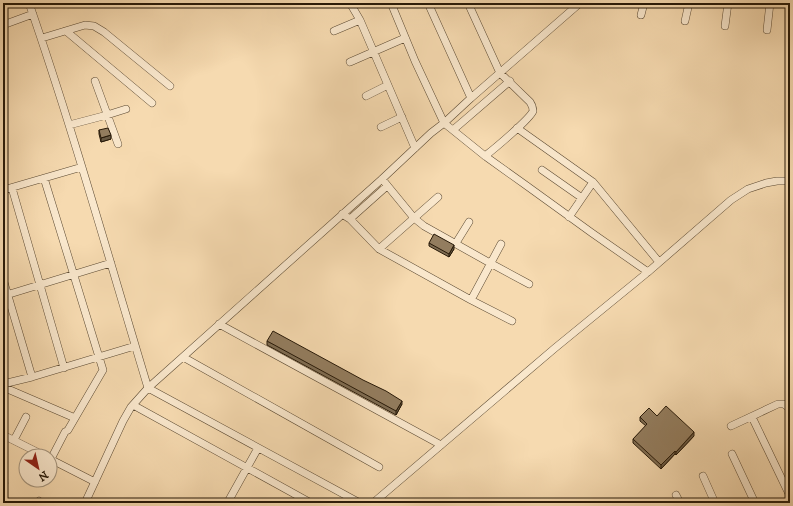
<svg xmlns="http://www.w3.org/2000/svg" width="793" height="506" font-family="'IM FELL DW Pica',serif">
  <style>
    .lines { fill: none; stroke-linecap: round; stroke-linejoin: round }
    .minor-casing { stroke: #5b4932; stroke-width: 8 }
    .minor { stroke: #f9e7cc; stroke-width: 7 }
    .wall { fill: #7e6c52; stroke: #271908 }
    .shaded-wall { fill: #675842; stroke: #271908 }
    .building { fill: #937d5f; stroke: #271908 }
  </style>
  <rect width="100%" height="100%" fill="#f6dab0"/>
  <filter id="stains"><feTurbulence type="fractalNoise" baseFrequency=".005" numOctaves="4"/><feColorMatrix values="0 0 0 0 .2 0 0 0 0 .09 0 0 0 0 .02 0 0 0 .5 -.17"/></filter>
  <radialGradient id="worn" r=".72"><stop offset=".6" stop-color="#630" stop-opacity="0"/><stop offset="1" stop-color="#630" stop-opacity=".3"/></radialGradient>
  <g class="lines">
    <g class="minor-casing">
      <path id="minor" d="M29,3C73,130 109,259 148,388L360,503
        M350,3L360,20L415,148
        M391,3L415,61L444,123L485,156L527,186L592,233L648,272
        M428,3L471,98
        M468,3L500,73L530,102C532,105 533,107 533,111C530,119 494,149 485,156
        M781,3L790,5
        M641,15L644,3
        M685,21L689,3
        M3,25L33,14
        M725,26L728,3
        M767,30L770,3
        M66,31L152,103
        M334,31L360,20
        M42,38L85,25L94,26L104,32L170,86
        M350,62L405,38
        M95,81L118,144
        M366,96L388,85
        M69,125L107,115L126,109
        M381,127L402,117
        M517,128L593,182L659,262
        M453,130L510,81
        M542,170L582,198
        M44,178L103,370L68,430
        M382,179L414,218L424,226L490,263L529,284
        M12,188L64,368
        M3,190L82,167
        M342,214L350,219L379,249L471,300L512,321
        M569,217L593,182
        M350,219L387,186
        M456,243L469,222
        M379,249L438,197
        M3,279L32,377
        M3,296L111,263
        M471,300L501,244
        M219,324L441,445
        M183,357L379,467
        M3,384L32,377L135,346
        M3,387L75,418
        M133,405L311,503
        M752,417L790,496
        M731,426L778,404H784L790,409
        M3,435L45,456
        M14,440L26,417
        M732,454L755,503
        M50,459L95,482
        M51,459L65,432
        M703,476L715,503
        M3,484L4,483
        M676,495L680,503
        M229,500L258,448
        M37,503L39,501
        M85,503L123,421L131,407L148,388L382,179L431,133L444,123L471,98L580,3
        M373,503L555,348L648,272L731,200L748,189L766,183L777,181H790"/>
    </g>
    <use href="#minor" class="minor"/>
  </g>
  <path class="wall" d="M99,130L111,139L101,142L99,134Z
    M429,243L454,249L449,257L429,246Z
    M267,341L402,404L396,415L267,345Z
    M657,416L694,436L676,455L675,454L661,469L633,443V439L646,426L640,421V417Z"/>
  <path class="shaded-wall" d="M111,135V139L101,142V138Z
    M454,245V249L449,257V254Z
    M402,401V404L396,415V411Z
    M694,432V436L676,455V452Z
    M675,451V454L661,469V465Z"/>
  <path class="building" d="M108,128L111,135L101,138L99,130Z
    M434,234L454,245L449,254L429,243Z
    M273,331L363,380L386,391L402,401L396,411L267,341Z
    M666,406L694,432L676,452L675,451L661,465L633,439L647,424L640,417L649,408L657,416Z"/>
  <rect width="793" height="506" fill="none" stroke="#f6dab0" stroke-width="16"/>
  <rect x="4" y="4" width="785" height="498" fill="none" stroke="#271908" stroke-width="2"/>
  <rect x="8" y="8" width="777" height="490" fill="none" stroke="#271908"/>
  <g transform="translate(38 468) rotate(146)"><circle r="19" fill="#f9e7cc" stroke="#a5957e"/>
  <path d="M0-3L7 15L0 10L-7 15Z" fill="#8f2418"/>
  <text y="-6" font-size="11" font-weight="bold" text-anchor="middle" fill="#271908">N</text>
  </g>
  <rect width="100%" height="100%" filter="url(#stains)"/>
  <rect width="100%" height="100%" fill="url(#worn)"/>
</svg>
